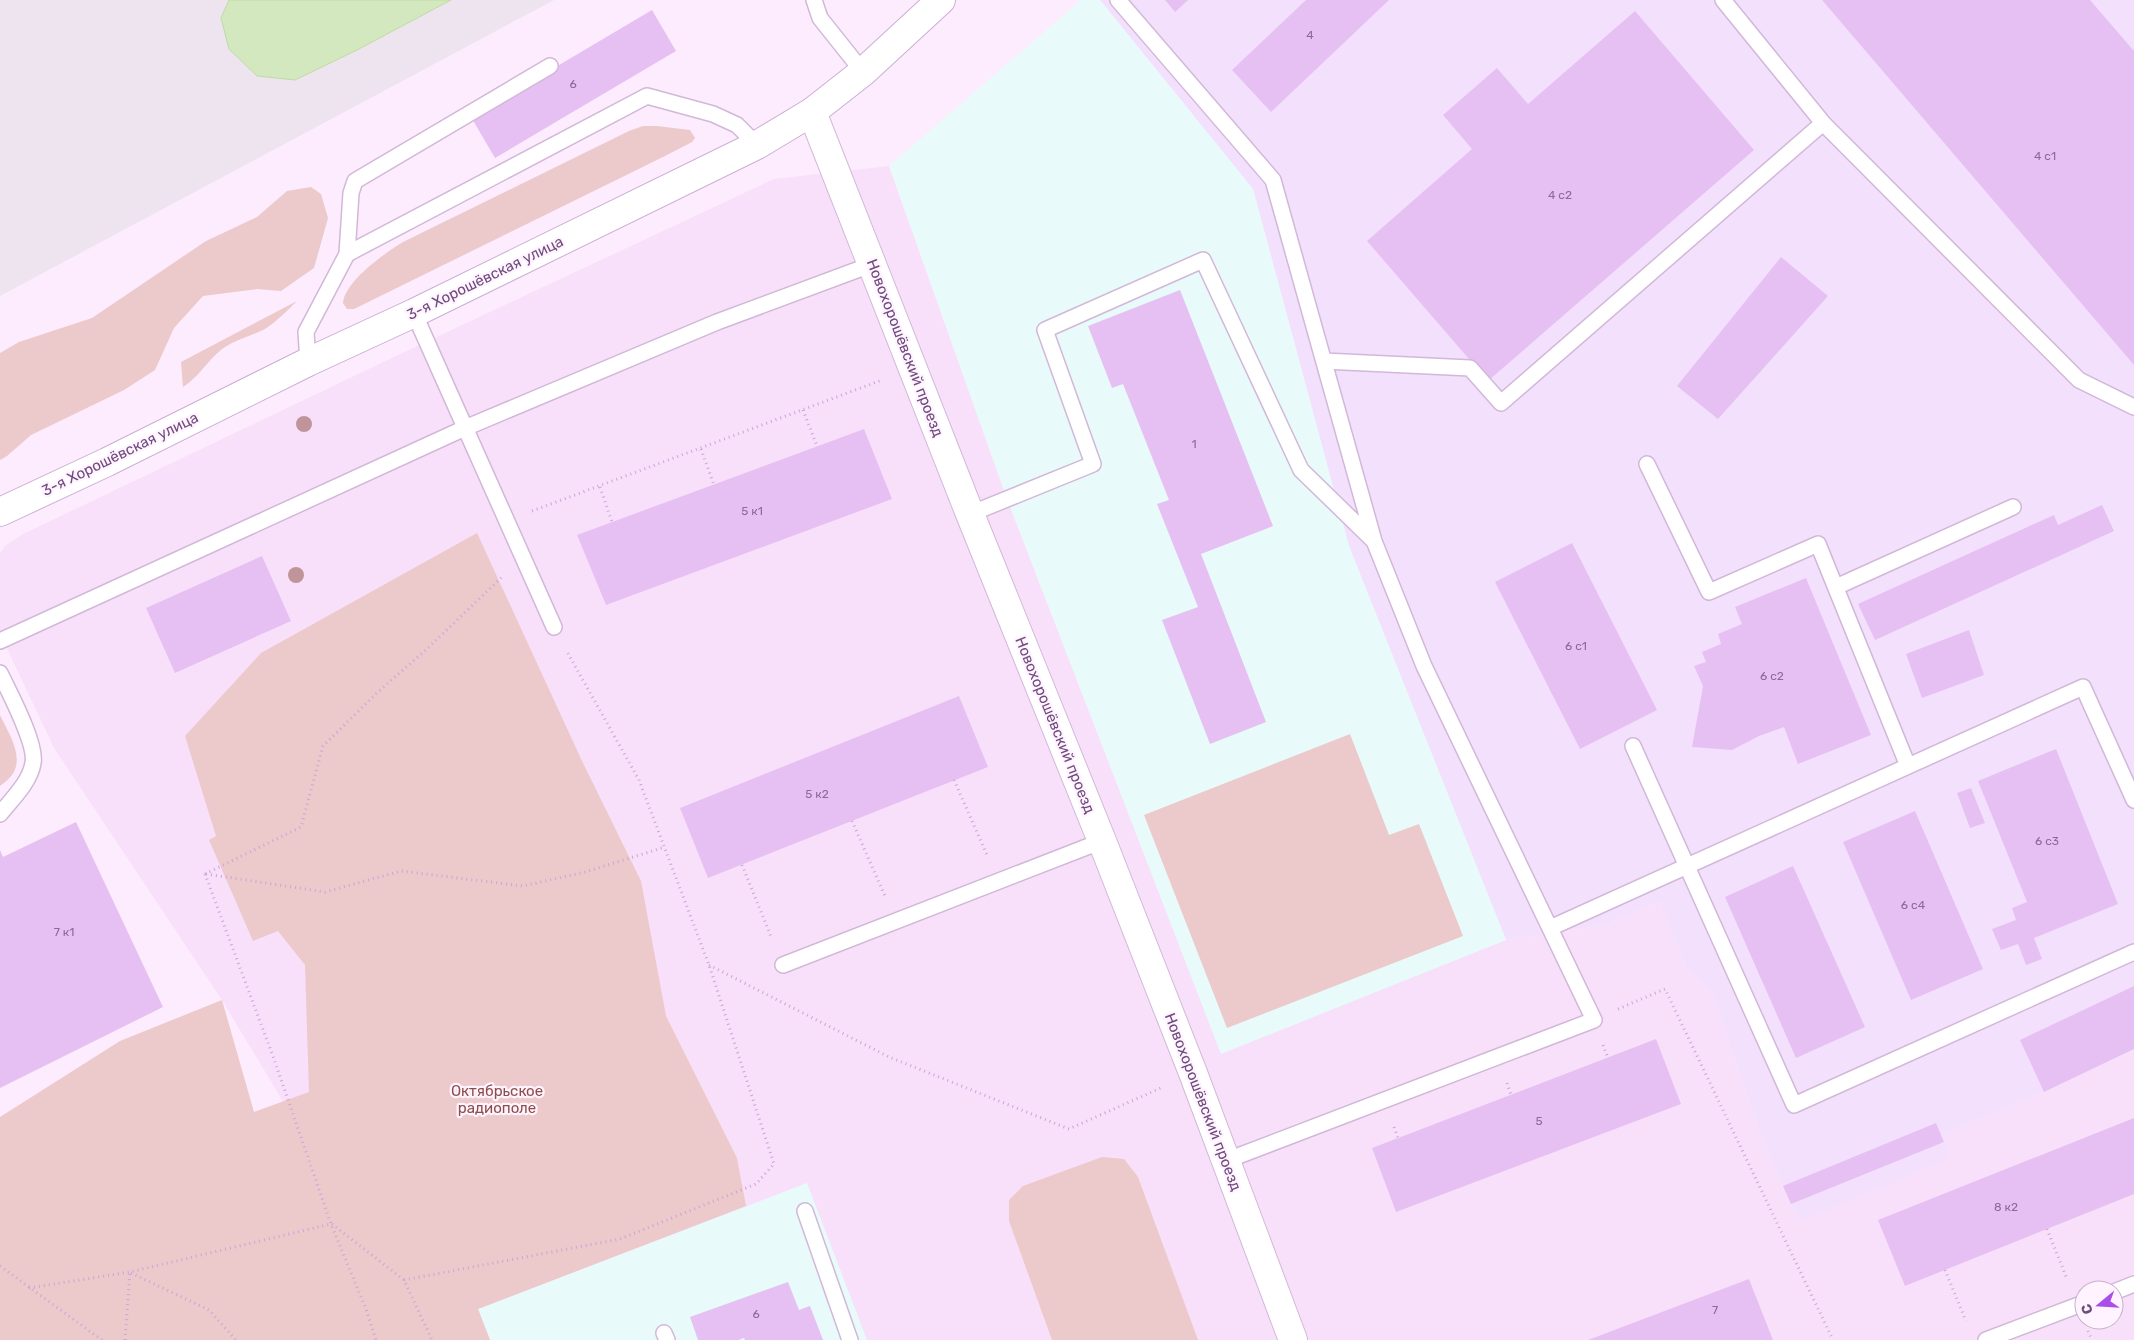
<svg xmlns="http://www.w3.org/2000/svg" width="2134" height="1340" font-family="Rubik,sans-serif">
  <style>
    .residential { fill: #f8e0fa; fill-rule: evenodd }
    .commercial { fill: #f3e0fd }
    .industrial { fill: #ede4ef }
    .education { fill: #e8fafa }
    .green { fill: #ecc9ca }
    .water { fill: #d3e8be; stroke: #bfdba4 }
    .building { fill: #e6c0f2 }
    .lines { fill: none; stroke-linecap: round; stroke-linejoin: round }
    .lane-casing { stroke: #d2b8d8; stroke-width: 18 }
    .street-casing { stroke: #d2b8d8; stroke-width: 30 }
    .secondary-casing { stroke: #ccaed4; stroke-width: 30 }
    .path { stroke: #cca4da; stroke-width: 3; stroke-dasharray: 1 4; stroke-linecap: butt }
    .lane { stroke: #fff; stroke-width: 15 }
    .street { stroke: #fff; stroke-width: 28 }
    .secondary { stroke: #fff; stroke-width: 28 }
    .tree { fill: #bf959a }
    .labels { text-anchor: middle; stroke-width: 4.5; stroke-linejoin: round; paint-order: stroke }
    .number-label { font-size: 12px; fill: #8b6999 }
    .street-label { font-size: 15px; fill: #6d4c7b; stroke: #fff3ff }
    .park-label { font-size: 15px; fill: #8d4e49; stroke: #fff3ff }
  </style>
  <rect width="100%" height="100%" fill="#fdecfd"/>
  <path class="residential" d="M889,166L1007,499L1221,1053L1506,940L1605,925L1659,902L1686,969L1712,995L1764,1145L1799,1222L1941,1136L2044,1092L2134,1049V1340H426L222,1000L54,748L0,634V553L5,546L23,534L398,355L774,179ZM2084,1290H2114V1320H2084Z"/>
  <path class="commercial" d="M1100,0H2134V1049L2044,1092L1941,1136L1950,1158L1799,1222L1764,1145L1712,995L1686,969L1659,902L1605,925L1506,940L1349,546L1253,189Z"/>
  <path class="industrial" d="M0,0H554L0,296Z"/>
  <path class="education" d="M1081,0H1100L1253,189L1349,546L1506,940L1221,1054L1007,499L889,166Z
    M807,1183L867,1340H490L478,1309Z"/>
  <path class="green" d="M643,126H657L690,130L695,138L692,142L665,156L354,309H347L343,303C345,281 385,253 403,242L629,131Z
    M311,187L321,194L328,218L314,268L281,291L257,289L203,296L174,328L155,370L124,390L31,435L7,456L0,460V353L19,342L92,318L206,241L257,217L287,191Z
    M297,301C287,311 277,321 265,329C251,336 235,340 222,349C207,361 199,377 183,387L181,362Z
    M477,533L582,761L641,881L666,1016L737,1158L746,1206L478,1309L490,1340H0V1117L120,1041L222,1000L254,1112L309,1092L305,965L278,931L253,941L209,840L216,836L185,736L261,653Z
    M0,715C8,732 25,757 12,775C9,779 4,783 0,786Z
    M1350,734L1389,835L1419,824L1463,936L1227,1028L1144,815Z
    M1102,1157L1124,1159L1138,1177L1198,1340H1052L1009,1221V1200L1023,1186Z"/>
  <path class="water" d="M229,0H451L357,50L295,80L257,76L229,49L221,18Z"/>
  <path class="building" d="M1165,0H1188L1175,12Z
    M1306,0H1389L1271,112L1232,70Z
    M1822,0H2090L2134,51V365Z
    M652,10L676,51L495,158L471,117Z
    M1635,11L1754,150L1488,381L1367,241L1472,149L1443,115L1497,68L1528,104Z
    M1781,257L1828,296L1718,419L1677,386Z
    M1180,290L1273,526L1201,554L1266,722L1210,744L1162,620L1198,607L1157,504L1169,500L1123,384L1112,388L1088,326Z
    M864,429L892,499L606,605L577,535Z
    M2102,505L2114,531L1875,640L1858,604L2054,515L2058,525Z
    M1572,543L1657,710L1580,749L1495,582Z
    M262,556L291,621L175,673L146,608Z
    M1806,578L1871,735L1798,764L1784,727L1759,736L1732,750L1692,747L1703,686L1694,666L1706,662L1702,652L1721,644L1718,634L1742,624L1735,607Z
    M1969,630L1984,675L1922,698L1906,654Z
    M959,696L988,767L708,878L680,808Z
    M2056,749L2118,904L2034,938L2042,959L2026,965L2018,944L2001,950L1992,929L2016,920L2012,908L2027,902L1978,781Z
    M1971,788L1985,823L1970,828L1957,793Z
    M1915,811L1983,969L1911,1000L1843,842Z
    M76,822L163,1007L0,1088V850L3,857Z
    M1793,866L1865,1027L1796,1058L1725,897Z
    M2134,986V1049L2044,1092L2020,1040Z
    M1656,1039L1681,1104L1396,1212L1372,1148Z
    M2134,1118V1194L1905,1286L1878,1220Z
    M1936,1123L1944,1142L1791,1204L1783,1186Z
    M1749,1279L1773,1340H1588Z
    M788,1282L799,1310L810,1306L823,1340H745L744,1338L738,1340H698L690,1317Z"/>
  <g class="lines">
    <g class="lane-casing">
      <path id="lane" d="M814,0L820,18L863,72
        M1118,0L1273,180L1374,541L1424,666L1594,1020L1225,1161
        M1723,0L1823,123L2079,380L2134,407
        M347,254L351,193L355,181L550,66
        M414,313L554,627
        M1324,361L1470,368L1501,403L1823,123
        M308,362L306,332L347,254L647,96L713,114L737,125L757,145
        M1647,464L1709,592L1818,544L1908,766
        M970,514L1093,464L1045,330L1203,260L1301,470L1373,540
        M1836,587L2013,507
        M0,641L465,428L717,322L873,264
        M0,673C9,692 37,744 33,763C30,782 12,799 0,814
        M1633,746L1794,1105L2134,952
        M1550,928L2083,687L2134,800
        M783,965L1102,841
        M805,1211L850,1340
        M2114,1292L2134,1284
        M664,1333L667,1340
        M1986,1340L2084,1303"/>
    </g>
    <g class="street-casing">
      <path id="street" d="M812,112L970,514L1102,841L1193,1073L1293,1340"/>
    </g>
    <g class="secondary-casing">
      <path id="secondary" d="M0,512L107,462L308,362L414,313L757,145L812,112L863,72L941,0"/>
    </g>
    <path class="path" d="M803,410L817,446
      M701,449L714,485
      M600,487L612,522
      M532,511L882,380
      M954,780L987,855
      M852,821L885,896
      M742,865L772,939
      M205,874L274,1059L331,1224L366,1309L376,1340
      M205,874L301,827L323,746L379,691L428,648L502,577
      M206,874L325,892L401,871L523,886L585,872L665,847
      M709,965L889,1057L1069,1129L1163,1087
      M1618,1009L1665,989L1833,1340
      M1603,1045L1608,1058
      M1507,1083L1511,1095
      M1394,1127L1398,1138
      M332,1224L404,1280L432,1340
      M2047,1229L2067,1279
      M0,1266L102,1340
      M1945,1270L1966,1321
      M131,1273L209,1310L236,1340
      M404,1280L620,1239L756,1184L774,1164L709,965L639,780L566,650
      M29,1288L130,1272L331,1224
      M2088,1331L2092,1340
      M125,1340L130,1272"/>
    <use href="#lane" class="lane"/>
    <use href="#street" class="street"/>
    <use href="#secondary" class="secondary"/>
  </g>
  <g class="tree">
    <circle cx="304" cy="424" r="8"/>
    <circle cx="296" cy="575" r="8"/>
  </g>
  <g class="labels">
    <g class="number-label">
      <text x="1310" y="39">4</text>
      <text x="573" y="88">6</text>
      <text x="2045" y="160">4 с1</text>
      <text x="1560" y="199">4 с2</text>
      <text x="1194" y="448">1</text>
      <text x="752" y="515">5 к1</text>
      <text x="1576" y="650">6 с1</text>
      <text x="1772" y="680">6 с2</text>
      <text x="817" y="798">5 к2</text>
      <text x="2047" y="845">6 с3</text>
      <text x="1913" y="909">6 с4</text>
      <text x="64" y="936">7 к1</text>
      <text x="1539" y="1125">5</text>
      <text x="2006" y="1211">8 к2</text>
      <text x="1715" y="1314">7</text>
      <text x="756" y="1318">6</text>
    </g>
    <g class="street-label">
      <text transform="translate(485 278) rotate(-26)" y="5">3-я Хорошёвская улица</text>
      <text transform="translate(905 348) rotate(69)" y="5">Новохорошёвский проезд</text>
      <text transform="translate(120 454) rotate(-26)" y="5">3-я Хорошёвская улица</text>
      <text transform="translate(1055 725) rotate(68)" y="5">Новохорошёвский проезд</text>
      <text transform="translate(1203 1102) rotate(69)" y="5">Новохорошёвский проезд</text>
    </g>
    <g class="park-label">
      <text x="497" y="1096">Октябрьское<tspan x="497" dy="17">радиополе</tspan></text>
    </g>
  </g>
  <g transform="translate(2099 1305) rotate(252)"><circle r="24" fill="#fff3ff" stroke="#c5b0ca"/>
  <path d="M0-4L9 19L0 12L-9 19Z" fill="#a94fe9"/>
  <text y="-8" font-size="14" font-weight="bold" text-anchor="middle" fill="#6d4c7b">С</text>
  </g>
</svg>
